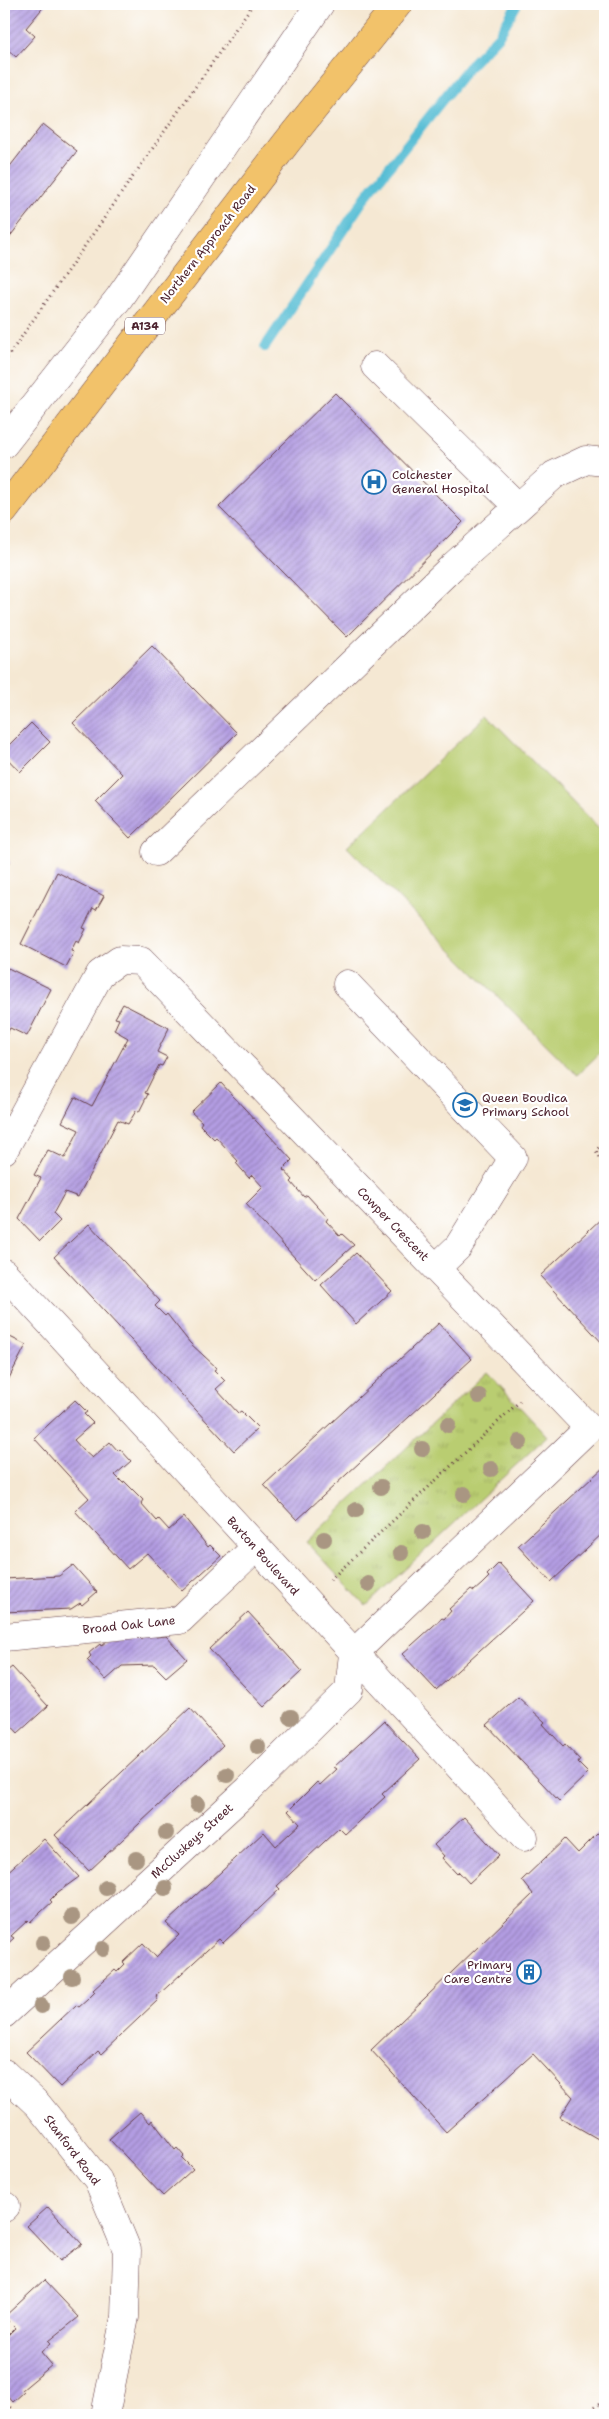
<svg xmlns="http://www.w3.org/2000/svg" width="609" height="2419" font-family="'Shantell Sans',sans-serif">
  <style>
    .grass { fill: #b9cd71; stroke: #82764e }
    .park { fill: url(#park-tufts); stroke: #82764e }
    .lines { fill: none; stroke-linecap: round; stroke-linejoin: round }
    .stream { stroke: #56bdd4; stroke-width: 10 }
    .building { fill: url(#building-hatch) }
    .minor-casing { stroke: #643d44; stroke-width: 29 }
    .major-casing { stroke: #643d44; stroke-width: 29 }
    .path { stroke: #643d44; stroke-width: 3; stroke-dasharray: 1 4; stroke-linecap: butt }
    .minor { stroke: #fff; stroke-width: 28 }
    .major { stroke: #f2c26a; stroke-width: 28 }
    .tree { fill: #a99682 }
    .labels { text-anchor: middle; stroke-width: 4.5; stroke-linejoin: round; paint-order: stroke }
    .shield { fill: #fff; stroke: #80626b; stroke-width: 1 }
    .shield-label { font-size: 11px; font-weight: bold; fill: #4a1f2b }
    .street-label { font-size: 12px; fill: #4a1f2b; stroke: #fff }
    .poi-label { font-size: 12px; fill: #4a1f2b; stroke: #fff; text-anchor: start }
  </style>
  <defs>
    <pattern id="park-tufts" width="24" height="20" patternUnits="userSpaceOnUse" patternTransform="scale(1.25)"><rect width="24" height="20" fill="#b9cd71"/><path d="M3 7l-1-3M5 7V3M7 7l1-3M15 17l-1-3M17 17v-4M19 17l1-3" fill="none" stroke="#a1b062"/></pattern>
    <pattern id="building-hatch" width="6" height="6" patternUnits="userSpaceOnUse" patternTransform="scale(1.25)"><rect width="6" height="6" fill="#b39de3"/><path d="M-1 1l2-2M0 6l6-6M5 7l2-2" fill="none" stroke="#947fb8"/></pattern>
  </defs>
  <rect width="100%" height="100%" fill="#fff"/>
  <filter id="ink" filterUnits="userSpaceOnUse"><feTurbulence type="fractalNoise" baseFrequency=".02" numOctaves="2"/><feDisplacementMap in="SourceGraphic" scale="10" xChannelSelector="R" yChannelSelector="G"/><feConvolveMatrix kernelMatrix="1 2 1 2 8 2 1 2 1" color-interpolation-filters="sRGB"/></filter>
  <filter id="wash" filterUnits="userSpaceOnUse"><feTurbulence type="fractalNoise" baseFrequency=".0096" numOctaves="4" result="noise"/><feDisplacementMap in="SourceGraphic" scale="20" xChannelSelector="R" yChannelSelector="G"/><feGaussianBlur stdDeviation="1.12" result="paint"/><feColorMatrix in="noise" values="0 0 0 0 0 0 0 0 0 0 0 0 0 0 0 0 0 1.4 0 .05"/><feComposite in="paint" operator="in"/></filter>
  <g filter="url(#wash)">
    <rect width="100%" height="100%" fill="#f5e8d3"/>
    <path class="grass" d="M487,715L605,835V1048L577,1075L347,847Z"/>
    <path class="park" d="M487,1372L547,1436L366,1606L306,1542Z"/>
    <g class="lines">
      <path class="stream" d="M265,347L366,196L471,64L499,35L517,4"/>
    </g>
    <g id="blocks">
      <path class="building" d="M4,4H46L26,28L35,36L16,57L4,46Z
        M43,124L77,151L4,244V174Z
        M335,393L463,522L347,637L219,507Z
        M152,646L237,733L130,838L95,801L122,774L73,723Z
        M31,723L50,742L20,772L4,755V750Z
        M4,853L10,863L4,867Z
        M57,872L104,896L96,910L93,908L83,928L86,929L79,943L76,941L71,951L74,952L66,967L21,944Z
        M8,968L51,989L27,1036L10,1028L4,1039V977Z
        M123,1004L169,1028L157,1052L167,1057L162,1066L159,1065L145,1093L148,1094L139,1112L136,1111L128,1124L118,1120L78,1197L65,1192L53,1214L60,1221L40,1241L19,1219L41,1178L34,1175L48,1150L65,1158L79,1130L62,1122L75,1097L92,1106L128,1038L114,1030L119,1019L115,1018Z
        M221,1083L292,1160L283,1169L293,1180L291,1182L304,1197L307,1195L328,1218L326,1221L340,1236L342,1234L354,1245L315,1280L246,1204L263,1187L252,1175L249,1178L236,1163L238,1161L216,1137L214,1139L200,1125L202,1122L191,1112Z
        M605,1215V1346L540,1276Z
        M89,1224L160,1301L155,1306L165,1316L167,1314L190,1343L217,1368L214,1370L225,1381L216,1389L238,1413L241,1411L258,1428L234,1451L54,1257Z
        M356,1253L392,1291L356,1324L321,1285Z
        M439,1323L472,1359L297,1520L264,1485Z
        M4,1334L26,1345L4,1388Z
        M75,1400L87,1412L84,1414L93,1423L74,1440L83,1450L92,1458L110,1442L118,1451L120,1449L131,1461L115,1475L123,1483L124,1481L143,1500L141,1503L157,1521L159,1519L169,1530L184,1517L208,1547L210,1545L221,1556L182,1591L147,1553L128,1569L75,1511L89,1498L34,1438Z
        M605,1466V1531L551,1582L518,1546Z
        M499,1563L534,1601L436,1690L402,1654L442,1618L444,1619L451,1611L449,1609L471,1589L474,1591L482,1584L489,1577L487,1575Z
        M73,1565L97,1592L82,1605L80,1603L71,1609L4,1612V1579L59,1576Z
        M248,1612L302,1671L264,1707L209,1649Z
        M156,1634V1637L166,1636L187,1659L166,1677L154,1665L122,1666L106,1680L87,1660L91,1656L89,1653L100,1644L101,1646L109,1639L142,1638V1635Z
        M4,1667L7,1671L12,1667L48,1706L18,1733L8,1722L5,1724L4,1722Z
        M518,1697L545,1722L543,1724L563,1746L565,1744L580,1760L578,1763L588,1773L559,1801L487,1725Z
        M190,1708L223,1745L89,1871L55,1835Z
        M384,1721L420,1759L382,1794L385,1797L345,1834L339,1828L277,1886L280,1889L223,1943L219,1939L156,1997L158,2000L101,2054L98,2051L60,2087L26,2052L76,2005L79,2007L87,2000L95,1992L93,1990L115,1970L117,1972L125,1964L123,1962L143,1943L156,1957L179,1935L166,1923L264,1832L276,1846L290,1833L300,1824L288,1811L317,1782L320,1785L337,1769L334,1767Z
        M464,1817L499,1855L469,1883L459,1872L457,1874L442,1858L444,1856L434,1845Z
        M605,1826V2143L560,2117L573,2097L533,2054L446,2132L371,2050L533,1894L522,1880L565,1839L578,1853Z
        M44,1839L79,1877L58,1892L50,1900L52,1902L30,1922L28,1920L11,1936L14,1938L4,1947V1875Z
        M140,2112L150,2123L152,2120L175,2150L177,2148L184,2156L182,2158L193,2169L163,2196L109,2139Z
        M48,2207L82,2244L60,2261L27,2226Z
        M44,2280L79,2317L49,2341L51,2343L41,2352L52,2365L22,2390L24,2392L13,2402L4,2392V2339L15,2328L4,2317Z
        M4,2407L11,2415H4Z"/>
    </g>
  </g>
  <g filter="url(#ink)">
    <use href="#blocks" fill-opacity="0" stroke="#643d44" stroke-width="1"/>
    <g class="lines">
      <g class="minor-casing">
        <path id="minor" d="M375,366L518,507
          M4,444L119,298L320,4
          M156,852L451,568L554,475L586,460L605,462
          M347,984L513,1158L458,1247L436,1268
          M4,1150L100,974L120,960L141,961L589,1428L353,1654L349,1690L248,1790L4,2014
          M4,1273L524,1837
          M4,1637L180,1620L256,1547
          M4,2073L38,2105L98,2180L127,2250L125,2317L105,2415
          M4,2208L6,2206"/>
      </g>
      <g class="major-casing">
        <path id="major" d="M4,511L287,142L398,4"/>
      </g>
      <path class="path" d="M603,4L605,6
        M4,362L253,4
        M605,1140L596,1151L605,1165
        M330,1580L520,1401
        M4,2400L18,2415
        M581,2415L605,2401"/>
      <use href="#minor" class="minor"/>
      <use href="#major" class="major"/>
    </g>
    <g class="tree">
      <circle cx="479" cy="1396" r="8"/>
      <circle cx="448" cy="1425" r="8"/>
      <circle cx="520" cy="1442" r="8"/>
      <circle cx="422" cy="1449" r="8"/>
      <circle cx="491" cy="1469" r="8"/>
      <circle cx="381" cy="1487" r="8"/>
      <circle cx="464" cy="1494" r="8"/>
      <circle cx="356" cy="1510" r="8"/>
      <circle cx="423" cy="1532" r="8"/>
      <circle cx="324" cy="1539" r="8"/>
      <circle cx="401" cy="1553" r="8"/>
      <circle cx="368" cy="1584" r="8"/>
      <circle cx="291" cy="1717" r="8"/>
      <circle cx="258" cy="1747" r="8"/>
      <circle cx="227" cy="1775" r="8"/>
      <circle cx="197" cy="1804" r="8"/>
      <circle cx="166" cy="1833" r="8"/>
      <circle cx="136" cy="1859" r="8"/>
      <circle cx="106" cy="1888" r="8"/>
      <circle cx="165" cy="1888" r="8"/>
      <circle cx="72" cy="1917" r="8"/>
      <circle cx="43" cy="1943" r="8"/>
      <circle cx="103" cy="1949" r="8"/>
      <circle cx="72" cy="1977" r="8"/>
      <circle cx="41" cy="2006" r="8"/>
    </g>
  </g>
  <defs>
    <g id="hospital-ring" transform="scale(1.25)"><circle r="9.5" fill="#fff" stroke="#1f6fb2" stroke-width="1.5"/><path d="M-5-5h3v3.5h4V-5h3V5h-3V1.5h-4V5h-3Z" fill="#1f6fb2"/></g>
    <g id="school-ring" transform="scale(1.25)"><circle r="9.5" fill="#fff" stroke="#1f6fb2" stroke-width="1.5"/><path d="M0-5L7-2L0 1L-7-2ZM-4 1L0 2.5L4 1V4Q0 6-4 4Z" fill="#1f6fb2"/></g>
    <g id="building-ring" transform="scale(1.25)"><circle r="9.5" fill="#fff" stroke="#1f6fb2" stroke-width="1.5"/><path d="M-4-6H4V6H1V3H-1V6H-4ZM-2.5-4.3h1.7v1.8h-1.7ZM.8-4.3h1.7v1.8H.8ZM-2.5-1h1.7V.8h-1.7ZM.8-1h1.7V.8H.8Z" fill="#1f6fb2"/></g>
  </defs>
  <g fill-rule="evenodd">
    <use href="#hospital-ring" x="374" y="482"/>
    <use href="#school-ring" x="465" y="1105"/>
    <use href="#building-ring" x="529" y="1972"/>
  </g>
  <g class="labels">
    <rect class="shield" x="125" y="317.5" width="40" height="17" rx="4"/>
    <g class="shield-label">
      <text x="145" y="330">A134</text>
    </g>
    <g class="street-label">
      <text transform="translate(208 244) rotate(-52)" y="4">Northern Approach Road</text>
      <text transform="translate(393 1224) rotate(46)" y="4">Cowper Crescent</text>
      <text transform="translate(263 1556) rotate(48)" y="4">Barton Boulevard</text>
      <text transform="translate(129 1625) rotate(-6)" y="4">Broad Oak Lane</text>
      <text transform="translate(192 1841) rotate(-42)" y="4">McCluskeys Street</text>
      <text transform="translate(72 2150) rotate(53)" y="4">Stanford Road</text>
    </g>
    <g class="poi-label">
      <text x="392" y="479">Colchester<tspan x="392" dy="14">General Hospital</tspan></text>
      <text x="482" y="1102">Queen Boudica<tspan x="482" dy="14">Primary School</tspan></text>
      <text x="512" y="1969" text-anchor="end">Primary<tspan x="512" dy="14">Care Centre</tspan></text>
    </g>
  </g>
  <rect width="609" height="2419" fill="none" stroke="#fff" stroke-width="20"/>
</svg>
